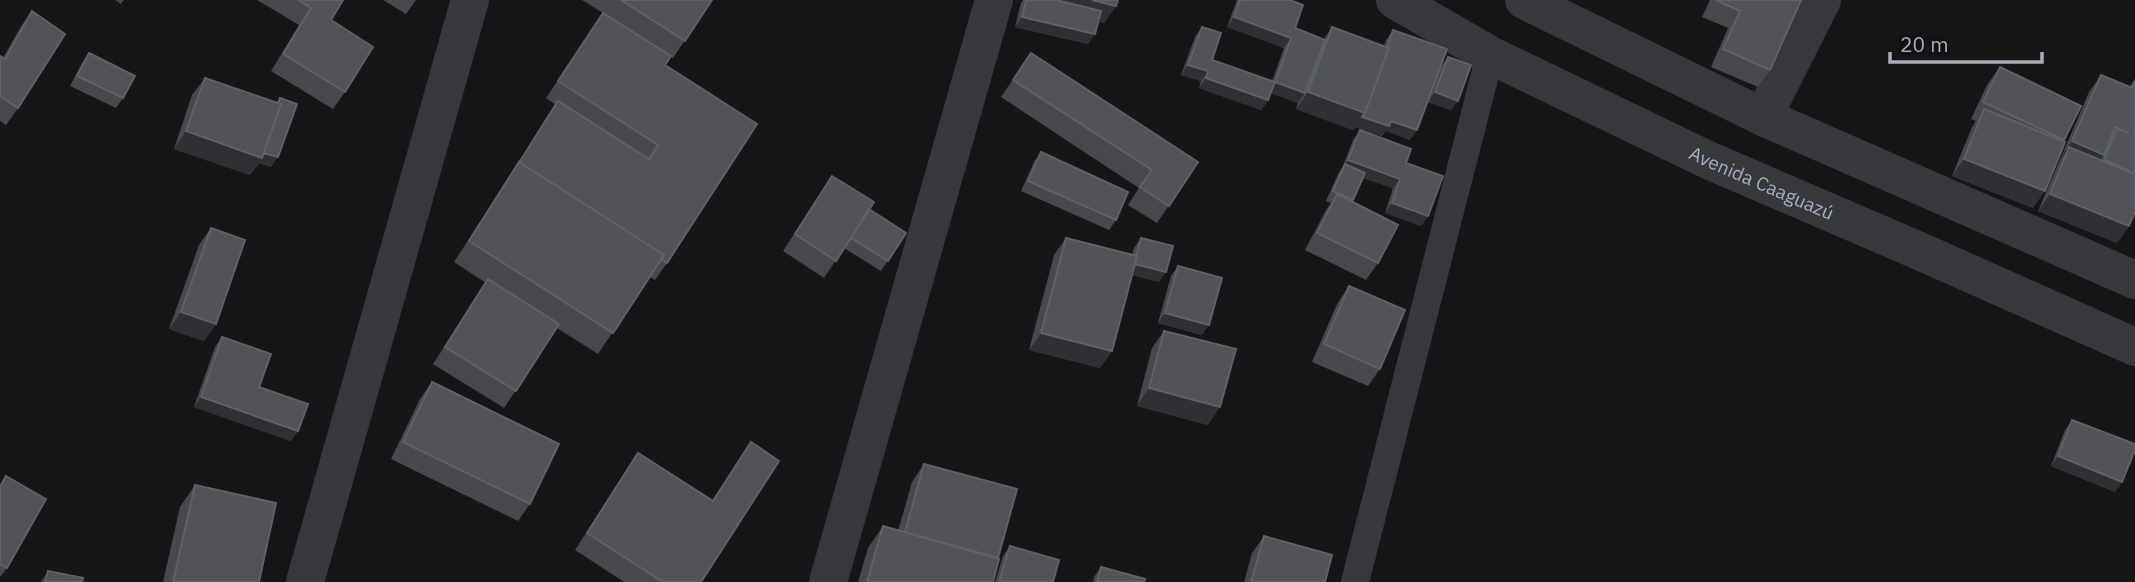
<svg xmlns="http://www.w3.org/2000/svg" width="2135" height="582" font-family="'IBM Plex Sans',sans-serif">
  <style>
    .lines { fill: none; stroke-linecap: round; stroke-linejoin: round }
    .service { stroke: #37383d; stroke-width: 28 }
    .minor { stroke: #37383d; stroke-width: 38 }
    .tertiary { stroke: #37383d; stroke-width: 38 }
    .wall { fill: #47494d }
    .shaded-wall { fill: #2f3033 }
    .building { fill: #525359; stroke: #5f6168; stroke-width: 2 }
    .labels { text-anchor: middle; stroke-width: 7; stroke-linejoin: round; paint-order: stroke }
    .street-label { font-size: 19px; fill: #a8adb8; stroke: #111113 }
  </style>
  <rect width="100%" height="100%" fill="#161618"/>
  <g class="lines">
    <path class="service" d="M1355,582L1490,55"/>
    <path class="minor" d="M1763,117L1822,0
      M305,582L470,0
      M828,582L994,0"/>
    <g class="tertiary">
      <path id="s1" d="M1395,0L1490,55L1708,160L1924,253L2135,347"/>
      <path d="M1524,0L1763,117L2135,280"/>
    </g>
  </g>
  <path class="wall" d="M115,0H124L121,4Z
    M257,0H343L331,20L345,92L333,109L271,71L299,25Z
    M383,0H416L406,14Z
    M582,0H712L673,58L671,57L665,65L667,263L655,280L650,277L598,354L557,328L504,408L433,364L486,283L454,262L556,105L546,98L603,13Z
    M1023,0H1118L1116,6L1104,23L1098,22L1088,44L1015,27L1021,3Z
    M1237,0H1290L1295,28L1324,39L1332,27L1384,46L1386,40L1393,30L1410,140L1386,131L1382,136L1355,127L1353,130L1296,109L1298,103L1271,93L1268,100L1261,110L1199,88L1201,81L1181,75L1195,37L1202,27L1212,60L1272,81L1284,48L1227,27Z
    M1710,0H1801L1770,70L1758,87L1711,67L1728,28L1702,17Z
    M32,11L18,108L6,125L0,121V56L3,58L20,28Z
    M89,53L123,98L116,108L70,86L82,63Z
    M1031,53L1198,162L1157,223L1128,205L1139,188L1001,97Z
    M1448,57L1458,101L1451,110L1428,102L1441,67Z
    M2000,67L2081,106L2033,208L1952,176L1972,127L1976,121L1971,119L1987,85Z
    M2101,75L2129,87L2135,79V212L2129,226L2117,243L2038,211L2089,92Z
    M205,78L277,103L280,98L271,167L259,163L250,175L174,149L192,95Z
    M1360,130L1406,163L1428,216L1421,226L1385,213L1393,188L1363,178L1351,202L1378,263L1366,280L1305,250L1325,212L1331,203L1326,201L1338,174L1343,166L1353,140Z
    M1041,152L1116,220L1109,230L1021,191L1034,162Z
    M832,176L869,209L906,233L881,271L844,248L824,278L783,251Z
    M211,228L216,324L204,341L169,329L199,245Z
    M1066,238L1132,255L1134,248L1141,238L1159,282L1132,275L1112,351L1100,368L1029,350L1054,255Z
    M1178,266L1202,335L1158,323L1171,276Z
    M1349,286L1380,369L1368,386L1312,362L1337,304Z
    M1164,331L1208,425L1137,406L1152,348Z
    M222,337L259,387L298,431L291,441L194,407L215,347Z
    M432,382L530,504L518,521L391,459L420,399Z
    M2072,420L2115,492L2051,466L2065,430Z
    M751,442L701,582H624L575,550L638,453L712,501Z
    M924,464L998,558L993,582H858L868,548L883,526L898,531L912,482Z
    M6,476L7,568L0,577V485Z
    M195,485L259,582H163L180,507Z
    M1264,536L1325,582H1244L1252,553Z
    M1010,546L1053,582H995L1003,556Z
    M1101,567L1144,582H1093L1094,577Z
    M48,571L82,582H41Z"/>
  <path class="shaded-wall" d="M1029,0H1092L1116,6L1104,23L1026,4Z
    M1022,17L1095,34L1088,44L1015,27Z
    M1234,17L1291,38L1284,48L1227,27Z
    M1188,65L1208,71L1201,81L1181,75Z
    M1206,78L1268,100L1261,110L1199,88Z
    M1275,82L1305,93L1298,103L1268,92Z
    M1308,92L1391,121L1417,130L1410,140L1386,131L1382,136L1355,127L1353,130L1296,109Z
    M1435,92L1458,101L1451,110L1428,102Z
    M186,131L261,152L278,157L271,167L259,163L250,175L174,149Z
    M2072,141L2104,155L2092,172L2069,147L2061,159L2060,158Z
    M1964,159L2045,191L2033,208L1952,176Z
    M1348,160L1400,179L1393,188L1341,170Z
    M2050,194L2129,226L2117,243L2038,211Z
    M1392,203L1428,216L1421,226L1385,213Z
    M1134,264L1166,272L1159,282L1127,274Z
    M181,312L216,324L204,341L169,329Z
    M1165,313L1209,325L1202,335L1158,323Z
    M1041,333L1112,351L1100,368L1029,350Z
    M1149,388L1220,407L1208,425L1137,406Z
    M201,397L298,431L291,441L194,407Z
    M2058,456L2122,482L2115,492L2051,466Z"/>
  <path class="building" d="M298,0H343L331,20L373,47L345,92L283,54L311,8Z
    M621,0H712L685,41Z
    M1026,0H1056L1101,11L1095,34L1022,17Z
    M1092,0H1118L1116,6Z
    M1240,0H1290L1303,5L1295,28L1325,40L1305,93L1275,82L1268,100L1206,78L1208,71L1188,65L1202,27L1221,33L1212,60L1275,82L1291,38L1234,17Z
    M1716,0H1801L1770,70L1723,49L1740,11Z
    M32,11L65,34L18,108L0,96V56L5,59Z
    M603,13L671,56L665,65L757,124L667,263L661,259L664,255L519,162L517,166L558,101L649,159L658,145L558,81Z
    M1332,27L1389,48L1365,113L1308,92Z
    M1393,30L1447,49L1417,130L1391,121L1389,126L1362,117L1365,113L1389,48L1387,47Z
    M89,53L135,76L123,98L77,76Z
    M1031,53L1198,162L1169,206L1140,187L1152,170L1013,80Z
    M1448,57L1471,65L1458,101L1435,92Z
    M2000,67L2081,106L2064,140L1983,102Z
    M2101,75L2132,88L2135,82V212L2129,226L2050,194L2069,147L2135,174L2104,159L2117,129L2129,133L2115,127L2104,155L2072,141Z
    M205,78L281,104L262,158L186,131Z
    M280,98L297,104L278,157L264,153L281,104L278,103Z
    M1984,109L2065,142L2045,191L1964,159Z
    M1360,130L1411,149L1406,163L1443,176L1428,216L1392,203L1400,179L1348,160Z
    M1041,152L1128,192L1116,220L1028,181Z
    M519,162L664,255L613,333L469,241Z
    M1345,164L1365,173L1353,200L1333,191Z
    M832,176L874,202L836,261L795,234Z
    M1337,194L1398,225L1378,263L1317,233Z
    M869,209L906,233L888,261L851,238Z
    M211,228L245,240L216,324L181,312Z
    M1066,238L1137,256L1112,351L1041,333Z
    M1141,238L1173,246L1166,272L1135,264L1137,256H1136Z
    M1178,266L1222,278L1209,325L1165,313Z
    M488,279L559,324L516,391L445,347Z
    M1349,286L1405,310L1380,369L1324,344Z
    M1164,331L1236,349L1220,407L1149,388Z
    M222,337L271,354L259,387L308,404L298,431L201,397Z
    M432,382L559,444L530,504L403,442Z
    M2072,420L2135,444V450L2122,482L2058,456Z
    M751,442L779,461L701,582H663L587,533L638,453L713,501Z
    M924,464L1017,489L998,558L905,532Z
    M6,476L46,499L7,568L0,564V487Z
    M195,485L276,503L259,582H173Z
    M883,526L999,559L993,582H867Z
    M1264,536L1332,555L1325,582H1251Z
    M1010,546L1059,560L1053,582H999Z
    M1101,567L1145,579L1144,582H1097Z
    M48,571L83,578L82,582H45Z"/>
  <g class="labels">
    <g class="street-label">
      <text dy="7" stroke="none"><textPath href="#s1" startOffset="410">Avenida Caaguazú</textPath></text>
    </g>
  </g>
  <path d="M1890 52v10h152v-10" fill="none" stroke="#a8adb8" stroke-width="3.5"/>
  <text x="1900" y="52" font-size="21" fill="#a8adb8" stroke="#111113" stroke-width="5" paint-order="stroke">20 m</text>
</svg>
